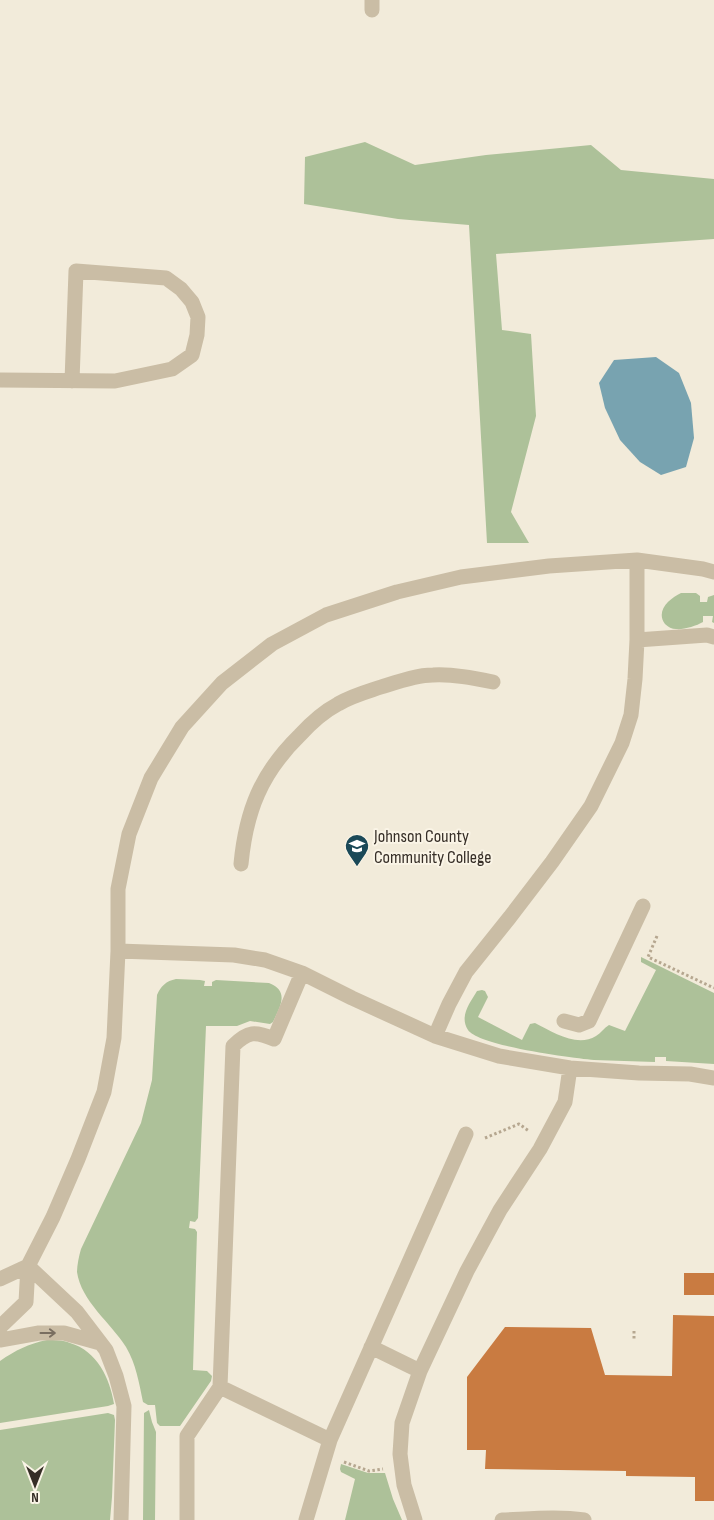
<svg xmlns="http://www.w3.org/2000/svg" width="714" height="1520" font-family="'Sofia Sans Condensed',sans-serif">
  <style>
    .green { fill: #adc199 }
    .water { fill: #78a3b0 }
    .building { fill: #c97b41 }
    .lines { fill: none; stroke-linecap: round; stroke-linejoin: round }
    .path { stroke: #b6a790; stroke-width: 3; stroke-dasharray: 2.5 2.5; stroke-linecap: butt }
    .minor { stroke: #cabda5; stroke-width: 15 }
    .oneway { stroke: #796e60 }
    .labels { text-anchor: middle; stroke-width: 4; stroke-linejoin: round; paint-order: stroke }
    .poi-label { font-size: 18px; fill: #362e27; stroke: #faf4e6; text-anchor: start }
  </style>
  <rect width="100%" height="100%" fill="#f2ebda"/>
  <path class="green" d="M365,142L415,165L486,155L591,145L621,170L714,179V239L496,254L502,330L531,334L536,416L511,512L529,543H487L469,225L398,219L304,204L305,157Z
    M681,593H696L700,596V602H707L708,597L714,595V623L712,622L713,616H703V622C696,626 683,630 676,629C672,629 668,627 665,624C655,611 670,598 681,593Z
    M641,957L714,993V1064L666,1061V1057H655V1062C635,1061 614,1061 594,1060C572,1058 479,1046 468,1030C459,1016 470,1003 477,991L482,990L485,991L488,997L478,1017L522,1040L530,1024L535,1023C553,1032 577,1048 596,1036C601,1033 604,1028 609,1025L625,1031L656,970L641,962Z
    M176,979L200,980L205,981L204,986H212V982L216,980L269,983C290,991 280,1007 273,1022L270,1024L250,1021L237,1026H206L198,1218L195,1222L190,1221L189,1228L195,1229L197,1232L193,1370L207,1371L212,1376L211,1381L180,1426H160L157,1423L155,1405H148L143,1402C139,1383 136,1364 126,1347C111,1323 81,1301 77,1272C77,1265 79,1256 81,1249L141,1123L152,1080L157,995C161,986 166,981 176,979Z
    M47,1340C55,1340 63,1340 70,1343C97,1351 110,1378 114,1404L108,1406L0,1423V1361C16,1350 28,1344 47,1340Z
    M149,1410L152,1422L156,1432L155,1520H143L144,1413Z
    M108,1413L114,1415L115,1420L112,1497L110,1520H0V1430Z
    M341,1464L368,1473H385L393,1499L402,1520H345L355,1479L341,1472L340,1469Z"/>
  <path class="water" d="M656,357L679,373L691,403L694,438L686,467L661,475L640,462L620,440L605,408L599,383L614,360Z"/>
  <path class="building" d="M684,1273H714V1295H684Z
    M673,1315L714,1316V1501H695V1477L626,1476V1471L485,1469L486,1450H467V1377L505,1327L591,1328L605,1375L672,1376Z"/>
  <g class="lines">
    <path class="path" d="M657,936L648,957L714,988
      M485,1138L519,1124L529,1131
      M634,1331V1341
      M344,1462L369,1471L383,1469"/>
    <path class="minor" d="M372,0V10
      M0,380L115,381L172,369L192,355L197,335L198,317L192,302L181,289L166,278L76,271L72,381
      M637,640L707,635L714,637
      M241,864C246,811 261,773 300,735C311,723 323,712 338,704C351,696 366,692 381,687C397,682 416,675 433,675C453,674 473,678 493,682
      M118,951L234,955L265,960L302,973L352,998L435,1036L499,1056L570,1068L639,1073L690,1074L714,1078
      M564,1021L579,1025L589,1021L643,906
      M435,1036L449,1004L466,972L510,917L552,862L591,806L622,743L631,715L635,679L637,640V560
      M28,1266L77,1312L106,1350L116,1376L124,1406L121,1520
      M0,1279L28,1266
      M0,1327L26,1302L28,1266L53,1217L78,1159L104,1092L114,1038L118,951V889L129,834L151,778L182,727L222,683L272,644L326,615L397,592L461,577L549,566L637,560L703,569L714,572
      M0,1340L39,1333H64L100,1343
      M371,1347L420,1371
      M220,1387L330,1440
      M187,1520V1436L220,1387L233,1046C248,1031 255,1031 274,1039L302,973
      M306,1520L330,1440L466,1134
      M415,1520L404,1485L400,1454L402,1423L420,1371L467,1271L500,1210L540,1149L565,1102L570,1068
      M502,1520C529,1519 558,1516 584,1520"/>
  </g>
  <defs><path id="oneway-shaft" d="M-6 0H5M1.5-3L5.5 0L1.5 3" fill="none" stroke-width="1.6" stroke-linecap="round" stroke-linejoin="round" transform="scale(1.25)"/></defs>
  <use class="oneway" href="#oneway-shaft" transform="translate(48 1333)"/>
  <defs>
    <g id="university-pin" transform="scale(1.25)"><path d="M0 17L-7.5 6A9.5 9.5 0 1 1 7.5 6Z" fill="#1b4958" stroke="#faf4e6"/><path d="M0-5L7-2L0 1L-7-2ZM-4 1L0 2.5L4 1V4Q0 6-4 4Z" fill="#fff"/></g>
  </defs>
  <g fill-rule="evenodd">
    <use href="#university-pin" x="357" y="846"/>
  </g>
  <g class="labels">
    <g class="poi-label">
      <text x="374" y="842">Johnson County<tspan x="374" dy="21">Community College</tspan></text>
    </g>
  </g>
  <g transform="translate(35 1485) rotate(180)" stroke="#faf4e6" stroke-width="4" paint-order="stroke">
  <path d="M0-4L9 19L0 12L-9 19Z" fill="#362e27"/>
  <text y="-8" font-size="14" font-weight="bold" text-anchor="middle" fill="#362e27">N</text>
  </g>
</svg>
